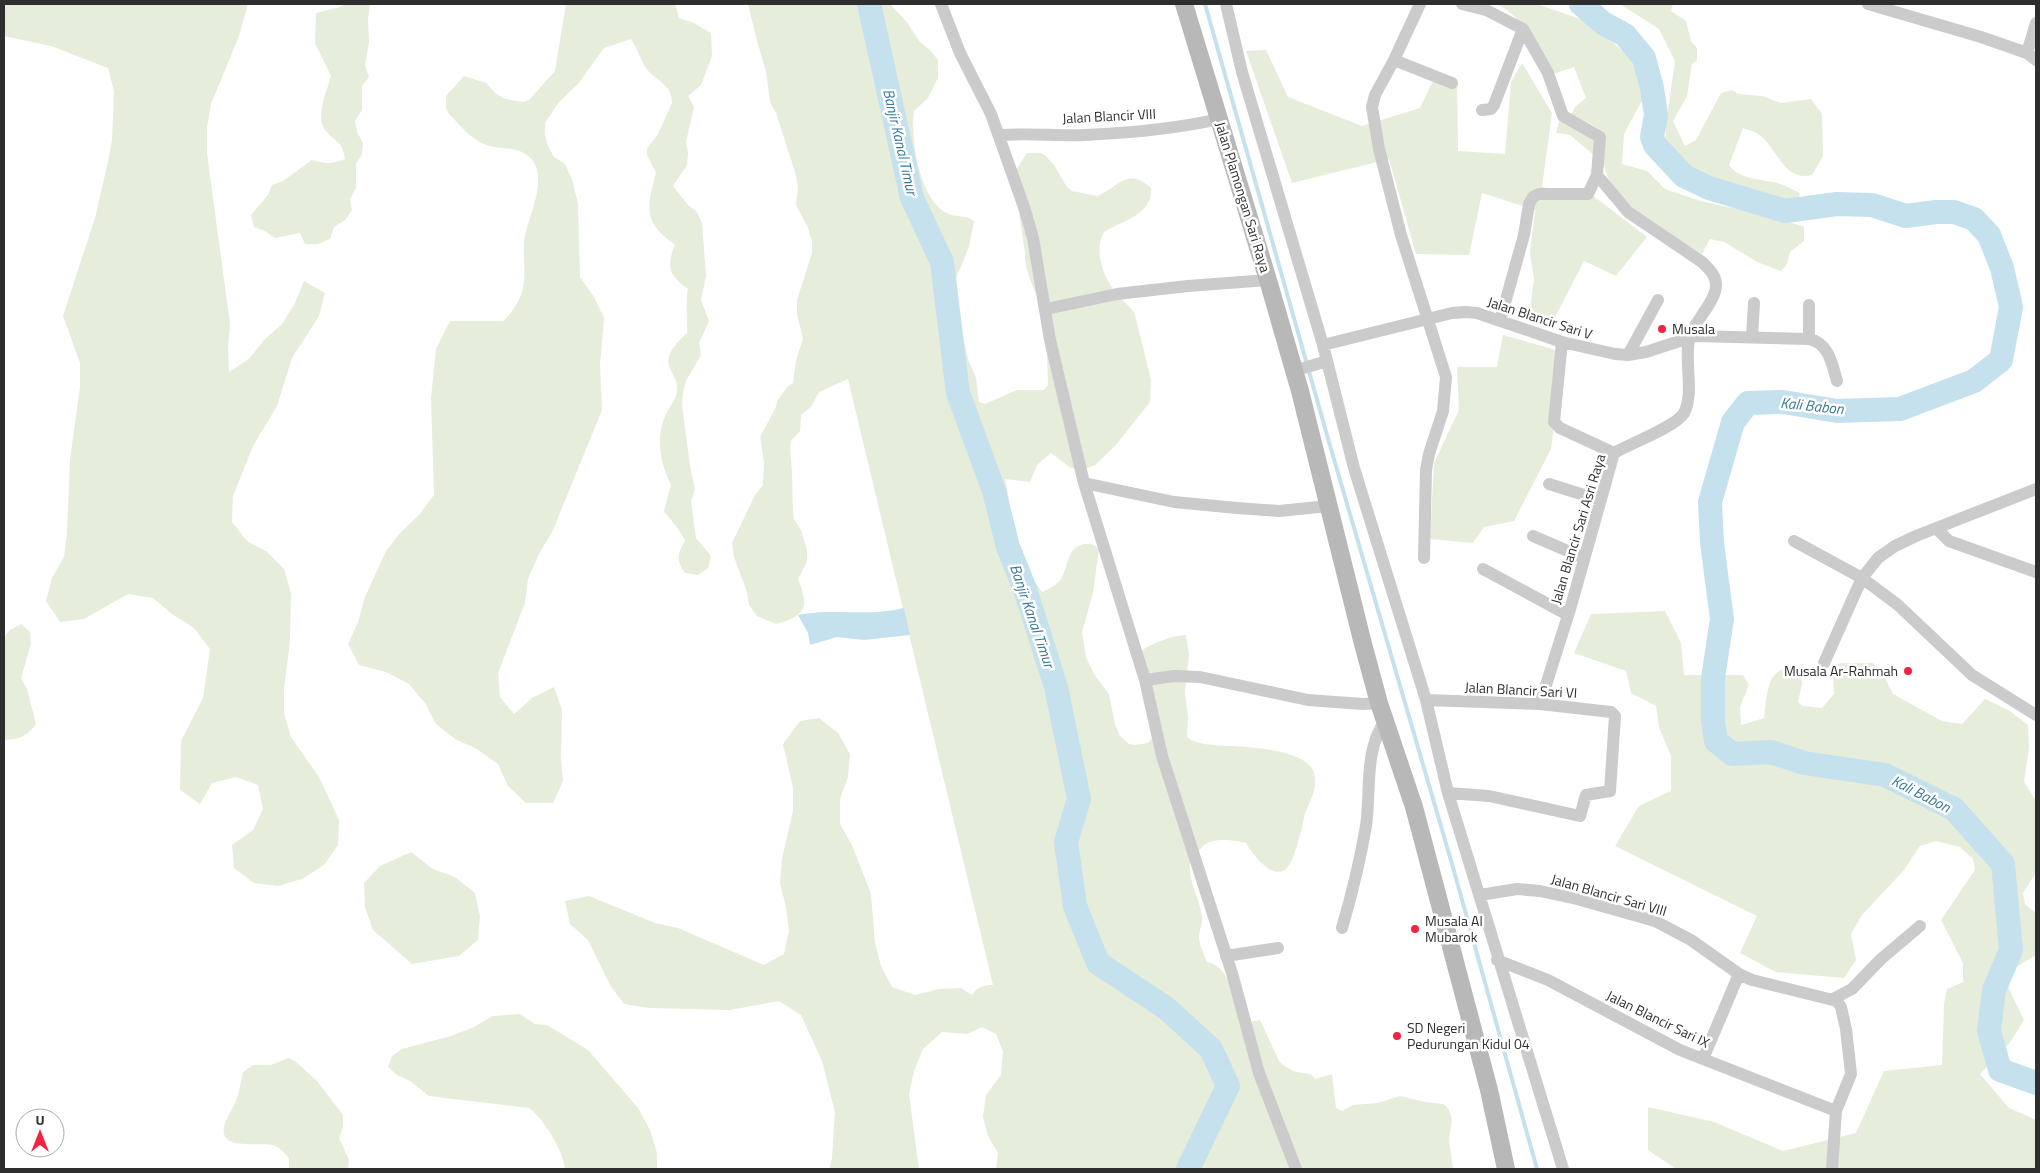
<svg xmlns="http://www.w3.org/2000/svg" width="2040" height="1173" font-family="'Titillium Web',sans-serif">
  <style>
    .green { fill: #e6eddb }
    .water { fill: #c6e1ee }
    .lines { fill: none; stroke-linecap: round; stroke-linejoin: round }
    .stream { stroke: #c6e1ee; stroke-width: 4 }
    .river { stroke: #c6e1ee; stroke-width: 24 }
    .street { stroke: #cbcbcb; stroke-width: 12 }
    .secondary { stroke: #b8b8b8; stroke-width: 18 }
    .poi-dot { fill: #f22441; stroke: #fff; stroke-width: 2 }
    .labels { text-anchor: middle; stroke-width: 5; stroke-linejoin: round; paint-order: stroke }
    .street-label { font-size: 14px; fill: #2e2e2e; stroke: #fff }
    .poi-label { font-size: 14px; fill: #2e2e2e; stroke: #fff; text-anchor: start }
    .water-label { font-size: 15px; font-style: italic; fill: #367897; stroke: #fff }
  </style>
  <rect width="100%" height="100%" fill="#fff"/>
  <path class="green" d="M4,4H248L239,36L211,104L207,127V153L230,324L228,349L229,372L249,359L264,340L282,324L295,303L304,281L325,293L319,316L292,358L277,406L253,446L233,496L232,522L247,541L267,552L284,569L291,593L290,641L284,689V713L291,737L319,777L339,820L338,845L324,865L302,879L278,886L254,883L234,868L232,845L253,830L263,809L258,785L236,777L212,783L200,804L180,790L181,741L203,698L210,649L194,628L172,614L153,598L128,594L84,619L60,622L46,601L52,578L64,557L67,534L70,459L80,387V363L63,316L95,218L107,166L112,140L114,91L108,68L51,46L4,36Z
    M345,4H370L368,19L369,42L365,65L369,77L362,86V110L355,121L357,132L363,143L362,154L356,164V188L350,199L352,210L345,220L334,227L330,239L318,244H305L300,233L275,238L265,231L254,227L251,215L268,195L272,185L283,181L312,160C325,164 333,164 345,159C342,140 336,143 325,130C315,117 327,91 331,76L315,43L316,13L340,7Z
    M566,4H675L679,18L694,23L711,33L712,56L701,85L688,96L694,107L686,142L688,153L687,165L673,186L688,205L697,212L702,223L706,276L701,300L709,321L699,343L701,355L686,381L683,393L682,405L690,466L695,489L691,501L696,538L711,556L708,568L698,575L685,573C676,560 677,554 685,541C680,529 672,522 664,511L671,485C660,462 655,438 666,414C670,406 676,400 677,390C678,382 673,376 670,368C663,356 678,341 687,333C688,318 685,304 688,289C669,276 666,266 675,245C669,240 660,234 655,226C644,211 652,189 656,173L647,155V149L658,134L672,103C672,83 656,82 646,68C640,59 637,48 631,39L604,48L578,84L559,102L545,123V135L548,146L554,157L565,164L572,179L578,204L580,277L594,297L604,318L600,365L602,410L553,530L539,554L528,579L525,603L498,673L500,697L514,714L532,698L554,687L562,710L561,757L563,781L553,803H526L508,786L498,764L477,749L455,739L436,724L425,703L409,684L386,672L359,665L348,644L358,622L365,597L386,551L400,533L419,515L434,495L431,398L436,349L450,321H504C512,312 521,300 523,288C526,273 523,257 524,242C526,219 553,174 527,155C515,146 500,150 487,145C471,140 460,125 449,114L446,108V96L464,76L486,83L495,93L505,99L523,102L529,100L555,71Z
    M748,4H890L906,21L920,42L930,50L938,60V78L928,98L914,111C910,138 919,197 945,212C954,218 965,214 974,221L969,247L952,288L968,359L976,378L979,402L985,404L1017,390H1044L1048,385C1047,359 1048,332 1041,307C1035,289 1024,272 1025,252L1013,175L1027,153H1040L1045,155L1054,165L1067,187L1072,191L1098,196C1119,186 1128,167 1151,188C1153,215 1123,220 1104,232C1093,250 1104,280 1117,294C1123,302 1131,306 1135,315L1151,380L1150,402L1115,446L1095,465L1083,470L1071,468L1051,453L1037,465L1030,482L1005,479L1017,545L1024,567L1042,592C1049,589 1057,585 1061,579C1069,566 1066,548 1084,544C1091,543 1094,545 1099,549L1093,593L1082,632L1086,657L1094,674L1109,694L1115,724L1120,736L1129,744L1135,745L1148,743L1152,738L1139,653C1148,644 1174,635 1186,635L1189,654L1185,693L1188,717L1187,737C1198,746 1217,745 1231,746C1252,747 1297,750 1311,767C1315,772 1315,779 1315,785C1314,796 1308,804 1305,814C1302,827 1295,860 1287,868C1272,882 1252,853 1246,843C1235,840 1212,837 1203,846C1198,851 1194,857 1190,862C1188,882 1199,897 1202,916C1203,923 1200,928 1199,935C1198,943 1204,954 1207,962C1229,964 1237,1005 1243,1023L1260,1020L1279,1061C1289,1071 1298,1073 1311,1074L1315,1079L1332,1074L1336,1108L1342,1111L1353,1105L1377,1103L1400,1096L1425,1102L1443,1104L1448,1108L1452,1119L1449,1139L1453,1169H996L998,1153L988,1136L983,1117L986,1095L1001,1075L1003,1051L996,1034L982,1027L967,1034L942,1032L923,1049L914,1071L909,1094L919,1169H829L832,1158L835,1112L822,1061L801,1015L779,1001L730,1010L649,1008L624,1004L610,985L588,940L570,924L565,901L589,896L655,923L678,928L764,965L784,954L789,931L786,907L780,883L782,859L793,811V788L783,744L800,721L819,718L838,733L850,754L848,777L840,799V824L852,845L871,894L875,943L881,966L892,987L915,995L939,989L961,988L972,995C977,987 984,985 993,985L848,379L819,392L811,407L801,415L800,431L791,441L790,448L792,472L793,512L794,519L801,530L807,550V562L798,579C810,608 805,616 776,624L757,616L749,605L747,592L734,557L732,543L755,495L763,485L764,462L760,437L776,407L777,401L788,386L793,383L796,360L803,339L797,314V300L812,253V241L808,228L796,205L798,187L796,175L776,113L770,102L766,71L757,41Z
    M1494,4H1537L1586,21L1604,34L1632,60L1645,95L1624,134L1622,164L1647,171L1665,189L1700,201L1775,217L1804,227V241L1790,252L1787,264L1781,271L1757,262L1724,242L1710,239L1702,254C1670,234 1615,208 1605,169C1602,159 1605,144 1606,134L1591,124L1571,115L1575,107L1586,98L1574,67L1544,77C1533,51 1524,12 1494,4Z
    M1620,4H1673L1671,11L1686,21L1691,41L1697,48V60L1692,64L1687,96L1673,121L1685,146L1696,140L1721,93L1732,90L1738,94L1762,96L1781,103L1811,99L1822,114L1823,156L1812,175C1782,182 1779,148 1758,134C1754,131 1747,130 1743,128L1729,165C1740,180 1761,179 1777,183C1785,185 1793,190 1800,193L1797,204L1713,177L1696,175L1678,168L1665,146L1666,125L1675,61L1659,29Z
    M1266,50L1288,97L1362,126L1420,108L1434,79L1457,81L1458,151L1505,154L1511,82L1522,63L1552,113L1542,187L1592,195L1647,237L1616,276L1584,261L1551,325L1529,318L1534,279L1530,253L1535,210L1482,193L1469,255L1416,254L1389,159L1292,183L1246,51Z
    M1559,121L1600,137L1596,173L1590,172L1594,165L1595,156L1570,135L1556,133Z
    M1503,335L1556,350L1557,405L1551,449L1514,521L1484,527L1473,543L1430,539L1434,463L1459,410L1457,367H1497Z
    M1665,611L1681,643L1684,675H1743L1749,685L1740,707L1741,725L1764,718C1766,705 1766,675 1781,670C1787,668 1795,671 1801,672L1802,684L1798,702L1803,706L1822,708L1834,694L1833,670L1835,665L1841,663H1873L1884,676L1893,694L1942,721L1962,724L1985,699L2010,711L2028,725L2029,748L2024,782L2036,801V873L2023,893L2025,904L2036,913V955L2016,967L2007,985L2024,1020L2009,1044L1980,1074L2009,1108L2036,1120V1169H1676L1648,1150V1107L1714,1122L1783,1151L1856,1133L1884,1071L1942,1065L1944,1004L1947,989L1963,982V963L1941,920L1975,870L1973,859L1960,847L1936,841L1920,846L1904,870L1862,915L1851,934L1856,960L1844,978L1776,972L1740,953L1757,916L1615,846L1639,806L1671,791V756L1659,727L1656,706L1631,693L1626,671L1574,653L1591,614Z
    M21,624L30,632L31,644L21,678L27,689L36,724C26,737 20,739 4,740V637L10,630Z
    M411,852L433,869L455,877L475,893L480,916L478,940L459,956L412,964L373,930L365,907L364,883L380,866Z
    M520,1014L535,1024L547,1025L588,1050L638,1108L650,1130L657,1153V1169H565C563,1150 544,1119 529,1108L429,1096L410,1081L397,1075L388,1067L392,1056L402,1049L451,1036L472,1028L493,1016Z
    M288,1058L295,1061L317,1081L343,1115V1127L339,1138L349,1160L348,1169H289V1159C286,1154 281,1148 275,1146C264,1140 219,1153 224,1127C226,1117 234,1108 237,1098C240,1090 241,1080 243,1072L253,1065H271Z"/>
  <path class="water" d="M904,608L910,635L864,640L837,637L810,645L808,633L798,615C833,608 869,617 904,608Z
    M2027,1073L2036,1076V1089L2018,1080L2022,1075Z"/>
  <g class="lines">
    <path class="stream" d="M1205,4L1329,442L1452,864L1537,1169"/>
    <path class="river" d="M869,4L912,198L942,262L958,393L994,491L1008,547L1025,589L1056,687L1079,799L1066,842L1075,906L1098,963L1166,1008L1211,1049L1228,1086L1188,1169
      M1581,4L1603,23L1625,35L1644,58L1652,88L1656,115L1652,137L1655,145L1684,176L1709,188L1785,211L1837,204L1872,205L1906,216L1936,212H1954L1974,219L1989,235L2002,268L2011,307L2001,360L1974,381L1900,409L1837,411L1783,402L1748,403L1733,422L1710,502L1712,543L1722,619L1713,678V721L1716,741L1732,754L1771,752L1804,763L1885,775L1954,809L2003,864L2011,950L1994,990L1989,1031L2000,1070L2036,1083"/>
    <path class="street" d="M941,4L960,53L991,114L1025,210L1033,238L1050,340L1084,483
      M1226,4L1242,72L1323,345L1354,468L1426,700L1448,793L1563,1169
      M1420,4L1394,60L1375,95L1372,107L1379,149L1401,235L1446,377L1443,411L1429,454L1426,470L1424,558
      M1462,4L1486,10L1523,29L1548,73L1563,116L1600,137L1597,175L1628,212L1702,262C1709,269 1716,275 1716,285C1716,301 1695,321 1690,336C1683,358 1695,392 1684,413C1676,427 1629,444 1614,453L1571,606L1540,704
      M1868,4L1981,37L2027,53L2036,60
      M2027,53L2036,23
      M1394,60L1452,83
      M1482,110L1491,109L1494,105L1523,29
      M1000,135C1028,133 1056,136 1085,135C1129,133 1175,129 1219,119
      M1046,309L1117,294L1188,286L1268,280
      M1500,321L1524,235L1529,204L1533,197L1539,194H1588L1597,175
      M1752,337L1754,303
      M1809,339V305
      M1562,342L1554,422L1560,428L1614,453
      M1323,345L1452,313L1466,312L1477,313L1562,342L1615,354L1628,355L1646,352L1695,336L1809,339C1829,343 1832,364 1837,381
      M1628,355L1658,300
      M1294,371L1327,361
      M1549,484L1600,500
      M1937,529L1949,541L2036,572
      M1533,536L1584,558
      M1794,541L1862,578L1898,605L1972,675L2036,715
      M1483,569L1568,615
      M1824,663L1862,578L1878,558L1895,546L1916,536L2036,489
      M1145,680L1174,676L1200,677L1308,700L1363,704L1379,703
      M1426,700L1540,704L1611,712L1615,716L1610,791L1586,795L1580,816L1489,796L1448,793
      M1480,895L1517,889L1540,891L1577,899L1655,921L1691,940L1739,974L1752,980L1837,1001L1841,1007L1846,1029L1851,1074L1836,1111L1832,1169
      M1342,928C1352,894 1360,861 1366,826C1371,792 1364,750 1385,721
      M1226,956L1278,948
      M1497,960L1548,980L1680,1050L1836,1111
      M1833,999L1852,989L1881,959L1920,926
      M1703,1059L1739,974
      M1296,1169L1259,1073L1232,973L1162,756L1145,680L1084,483L1174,502L1237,508L1279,511L1328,506"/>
    <path class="secondary" d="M1184,4L1268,280L1300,391L1363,644L1379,703L1414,807L1489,1090L1506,1169"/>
  </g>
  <g class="poi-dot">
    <circle cx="1662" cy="329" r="5"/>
    <circle cx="1908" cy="671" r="5"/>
    <circle cx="1415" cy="929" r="5"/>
    <circle cx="1397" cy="1036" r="5"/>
  </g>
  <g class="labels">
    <g class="street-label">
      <text transform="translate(1109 116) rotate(-3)" y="5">Jalan Blancir VIII</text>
      <text transform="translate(1243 197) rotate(73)" y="5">Jalan Plamongan Sari Raya</text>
      <text transform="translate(1540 318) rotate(18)" y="5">Jalan Blancir Sari V</text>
      <text transform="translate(1578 529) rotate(-73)" y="5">Jalan Blancir Sari Asri Raya</text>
      <text transform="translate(1521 690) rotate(3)" y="5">Jalan Blancir Sari VI</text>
      <text transform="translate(1609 895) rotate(16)" y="5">Jalan Blancir Sari VIII</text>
      <text transform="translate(1658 1019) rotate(26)" y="5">Jalan Blancir Sari IX</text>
    </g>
    <g class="poi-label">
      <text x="1672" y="334">Musala</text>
      <text x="1898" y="676" text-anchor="end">Musala Ar-Rahmah</text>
      <text x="1425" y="926">Musala Al<tspan x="1425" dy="16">Mubarok</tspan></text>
      <text x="1407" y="1033">SD Negeri<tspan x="1407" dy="16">Pedurungan Kidul 04</tspan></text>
    </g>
    <g class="water-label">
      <text transform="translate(900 142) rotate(77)" y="5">Banjir Kanal Timur</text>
      <text transform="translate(1812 406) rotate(6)" y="5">Kali Babon</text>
      <text transform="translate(1032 616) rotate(71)" y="5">Banjir Kanal Timur</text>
      <text transform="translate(1921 794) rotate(27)" y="5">Kali Babon</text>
    </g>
  </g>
  <rect width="2040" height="1173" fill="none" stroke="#2e2e2e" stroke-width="10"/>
  <g transform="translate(40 1133)"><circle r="24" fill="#ffffff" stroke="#ababab"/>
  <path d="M0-4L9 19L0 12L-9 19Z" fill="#f22441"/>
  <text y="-8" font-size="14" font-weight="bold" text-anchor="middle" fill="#2e2e2e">U</text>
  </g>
</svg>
